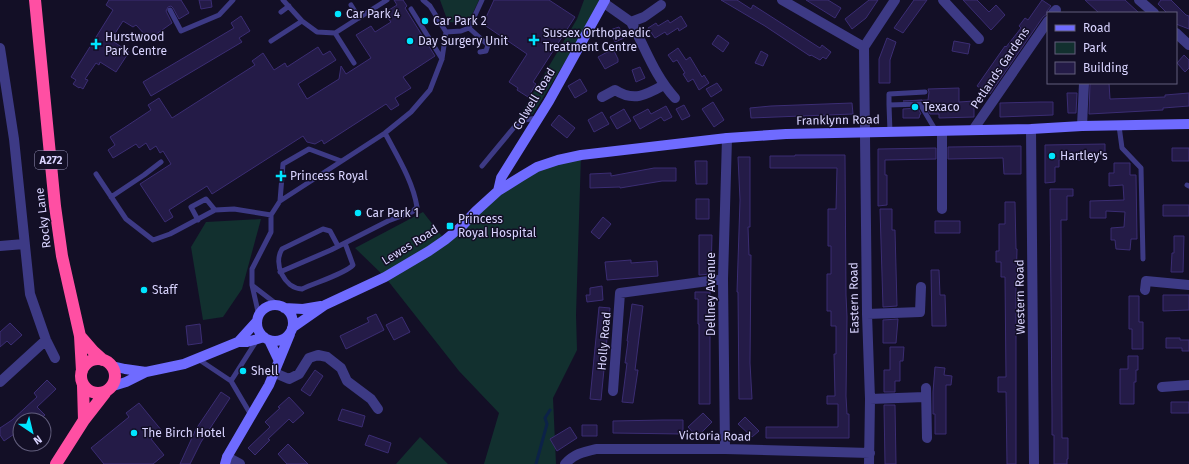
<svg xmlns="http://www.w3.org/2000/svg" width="1189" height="464" font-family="'Fira Sans',sans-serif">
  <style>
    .green { fill: #12302f }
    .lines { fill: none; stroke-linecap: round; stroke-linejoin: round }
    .stream { stroke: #0c2248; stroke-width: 3 }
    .building { fill: #241b47; stroke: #3b2d73 }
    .lane { stroke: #3d3a85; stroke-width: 5 }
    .street { stroke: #3d3a85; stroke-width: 10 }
    .secondary { stroke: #6f6bff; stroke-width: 10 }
    .highway { stroke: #ff4fa3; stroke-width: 12 }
    .poi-dot { fill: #00e5ff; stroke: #130f26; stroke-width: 1.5 }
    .labels { text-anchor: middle; stroke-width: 3; stroke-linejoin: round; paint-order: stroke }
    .shield { fill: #130f26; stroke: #9e99be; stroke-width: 1 }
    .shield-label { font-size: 11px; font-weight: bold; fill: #d9d4ff }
    .poi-label { font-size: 12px; fill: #d9d4ff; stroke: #130f26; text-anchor: start }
    .street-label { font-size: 12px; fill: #d9d4ff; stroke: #130f26 }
  </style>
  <rect width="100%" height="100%" fill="#130f26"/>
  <path class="green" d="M440,0H479L468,23L448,22Z
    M584,0H600L587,26L533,114L517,120L577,19Z
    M581,155L576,315L577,350L553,398L556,464H484L499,413L459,371L385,277L355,248L423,212L445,240L476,211L537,167Z
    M261,219L242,289L223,317L203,320L191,247L206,222Z
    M420,437L448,464H396Z"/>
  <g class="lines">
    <path class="stream" d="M536,464L547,424L545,418L550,410"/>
  </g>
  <path class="building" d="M109,0H181L189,13L179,19L173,8L171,6L168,7L166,11L172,23L155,35L154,33L148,38L136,25L133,27L123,21L114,35L117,37L114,42L129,52L116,72L100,62L99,65L96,63L85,79L88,80L83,89L80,87L79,88L73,84L76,80L71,77L113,10L106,5Z
    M199,0H211L212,7L201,9Z
    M394,0H403L407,6L405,8L435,56L403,77L411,88L395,98L399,105L391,110L386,104L324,144L322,140L315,144L307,142L303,136L212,194L207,186L169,210L173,217L165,222L140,184L171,164L163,151L160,153L156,146L150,150L146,143L139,148L136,144L113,158L108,150L115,145L110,137L151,110L148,105L159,98L172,118L255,65L252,61L263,53L274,70L285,63L287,67L318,47L323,55L330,51L336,60L298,84L307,99L339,79L341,66L346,74L371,58L356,35L371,26L375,32L391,22L384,13L397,5Z
    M494,0H549L575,17L533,82L536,84L528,97L517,90L518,88L509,82L527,54L483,24Z
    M721,0H737L751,9L753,5L820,48L822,45L831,52L826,59L823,57L820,60L811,55L810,56L765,26Z
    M806,0H828L841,8L835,18Z
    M869,0H878L866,18L852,29L845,19Z
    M914,0H927L903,33L894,28Z
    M963,0H977L989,12L996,5L1005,15L991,30Z
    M1042,0L1051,6L1047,11V14L1043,17L990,94L977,86L1005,46L1006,47L1021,28L1019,26L1025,18L1028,20Z
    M1085,0H1125L1139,13H1099Z
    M1161,0H1171L1186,15L1189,16V29L1176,24V13H1167L1158,4Z
    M241,16L250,31L239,38L242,42L151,96L143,82L234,28L231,23Z
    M681,16L687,26L679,31L678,28L667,35L665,32L655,38L648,28L656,23L658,26L668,20L670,23Z
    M619,27L624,38L615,42L610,30Z
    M718,35L729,43L723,52L712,44Z
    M887,38L896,42L890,60V83H879V59Z
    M954,41L970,44L968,54L952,51Z
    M678,48L686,60L690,57L702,77L704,75L709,83L699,90L693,79L688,82L683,74L685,73L677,60L673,62L668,55Z
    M613,49L618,59V62L605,69L598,57Z
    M761,51L768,55L763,66L755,63Z
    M1184,55L1189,60V68L1185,72L1177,63Z
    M640,67L645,78L636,82L632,70Z
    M580,79L587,91L575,98L568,86Z
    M717,83L722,90L711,97L706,89Z
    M1090,83H1109L1110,99L1165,97V95L1189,93V106L1163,108V110L1089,114Z
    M959,88V102L974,101V117L939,118V114H930L922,100L903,101L928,100L929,92L928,89Z
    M1067,93H1077L1076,113H1068Z
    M713,102L724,120L714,127L702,109Z
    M1040,102H1053V115L1000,117V103Z
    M852,103L853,114L751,118L750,108L771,106Z
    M684,105L690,116L682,120L676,109Z
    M666,106L672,117L664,121L661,117L640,129L633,117L648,109L651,114Z
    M918,108L921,114H920L919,118H903V109Z
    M624,109L631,121L617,129L610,117Z
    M602,112L609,124L594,132L588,120Z
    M559,115L575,128L567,138L551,125Z
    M1105,144V155H1081V160H1059V167H1055V182L1045,183V145Z
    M1021,146V174H1004L1003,158L948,159V147Z
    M936,148V159L885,160V175H887V205L878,206V149Z
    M1172,148H1189V161H1172Z
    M795,155H845L846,295L847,317L846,396L847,414H849V438H766V427H838V404H827V396H835L834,354H836V326H831V311H827V274H831V246H828V209H836L837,168H770V156H795Z
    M738,157H750V227H748L749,255H751L750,363L752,399H739L738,292H737L740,200Z
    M695,161H707V184H696Z
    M1114,163H1130V175H1136L1137,239H1131L1130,250L1116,249L1115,240H1111V228L1124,227L1125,212L1106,211V218H1090V201L1124,200L1123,185L1109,186V173H1114Z
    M654,168H676V181H662L620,188V187L590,188V174L611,173V176Z
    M1050,189H1073V196H1067V220H1061L1062,438H1068V459H1067V464H1054V435H1052V413Z
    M696,199H709V219H696Z
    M1005,202H1015L1016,249H1017L1016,289V464H1007L1006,392H998V377H1006L1005,277H1001V262H996V251H999V224H1005Z
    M1163,205H1189V216H1163Z
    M880,209H892V230H895L897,306L883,307Z
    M603,217L611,224L599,239L591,232Z
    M935,221H960V233H935Z
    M699,235H712L711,274L699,275Z
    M1174,236H1184L1183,272H1171L1172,253H1174Z
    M631,260V263L657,261L658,276L607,280L605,262Z
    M931,270H939L940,295H945L946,326H932Z
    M602,286L603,300L587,302L586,295H590V288Z
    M695,292H710V404H699V324H698V299H695Z
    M1163,295H1189V310L1163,311Z
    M1129,296H1139V322H1143V349H1132V329H1129Z
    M632,304L643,306L635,370H638L633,403L622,402L627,363H625L628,341H627Z
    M599,307L610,308L601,400L590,399Z
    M376,314L384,330L346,349L340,336L369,322L367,318Z
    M402,317L410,332L394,340L386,325Z
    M898,319L896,343H883V320Z
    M10,323L22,335L11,345L7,341L0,347V332Z
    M200,324L202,343L188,345L186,326Z
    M1166,338H1180V340H1189V351H1182V348H1166Z
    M890,347H904L903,361H900V381H895V392H884V370H890Z
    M1128,356H1138V370H1136V382H1134V404H1120V369H1128Z
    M935,367L945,368L944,375L952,376L951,385H946V434H935V414H933V392Z
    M315,370L323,376L310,396L301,390Z
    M47,380L56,389L37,407L45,415L39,420H20V430L4,441L0,435V428L12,420L37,397L34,393Z
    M221,392L230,398L201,442L190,464H180L196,429Z
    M289,397L304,413L293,423L289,419L268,439L270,440L255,455L248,448L270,427L265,422L280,408L278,407Z
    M1171,402H1189V413H1171Z
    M139,403L162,431L151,439L164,455L153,464H104L91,448L129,417L126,413Z
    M884,405H895L896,464H885Z
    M342,409L365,416L362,427L338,420Z
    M703,413L712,422L697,437L688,427Z
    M745,417L759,431L752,437L738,424Z
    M663,420H683V434L613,433V421Z
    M582,425H597V436H582Z
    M570,427L577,438L557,451L550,439Z
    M369,435L391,443L388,453L365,445Z
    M288,444L308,464H287L278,454Z"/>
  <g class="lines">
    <path class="lane" d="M283,0L302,21L317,32L335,33L387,0
      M351,5L359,18
      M411,9L442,59
      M170,10L181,31L219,15L233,0
      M281,12L289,6
      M469,28L488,45L486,51L480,52
      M446,32L461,31L469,28L482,0
      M335,33L354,63
      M271,41L302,21
      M889,105V94L925,92
      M1119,126L1122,148L1141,168L1143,259
      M890,132L889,105L920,104L936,131
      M482,166L516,125L524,120L538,118
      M96,174L126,219L153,240L170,234L215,210L234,209L271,215
      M1187,185L1189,186
      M111,197L144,175L161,162
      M280,201L283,164L309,149L341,161
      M198,220L191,207L206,199L215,210
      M338,246L330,231L323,229L282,249C273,264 284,288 302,289C314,283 345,274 353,265L345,243
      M280,272L331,250L388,221L412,212L417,207C413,181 397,156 385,133
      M253,286L279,306
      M259,316L252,285V269L271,232V215L280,201L385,133L411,112L430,90L442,59L446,32L430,6L423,0
      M198,359L231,381L251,415
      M231,381L257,340"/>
    <path class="street" d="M782,0L864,47
      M943,0L979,39
      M1139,0L1154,13
      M604,3L631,22L644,17L661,5
      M1053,13L1056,10
      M631,22C646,49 654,75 675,98
      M1176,33L1189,45
      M0,48L14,139L30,294L46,340L55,358
      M602,97L615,90C634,102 646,95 664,85
      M1082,126L1084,83
      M1031,129L1034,464
      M973,130L1048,21
      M942,209V131
      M0,246L24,244
      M1145,290L1146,281L1189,285
      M867,314L920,312L921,287
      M275,373L289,379L299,374L309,358L318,355L327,357L341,368L347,381L371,399L378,409
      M0,382L46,340
      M1162,387L1189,385
      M926,388L927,438
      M613,391L620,293L723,279
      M870,399L925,397
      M725,449L723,279L727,138
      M227,457L240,464
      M565,464C574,454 583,452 596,449H725L870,453
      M869,464L870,399L867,314L864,47L895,0"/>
    <path class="secondary" d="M498,191L501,178L549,101L605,0
      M257 323a18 18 0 1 1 36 0a18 18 0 1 1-36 0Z
      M284,308L303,309L321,306
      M292,328L325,305L385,277L429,251L445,240L462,226L476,211L498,191L522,176L537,167L558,160L581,155L727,138L786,134L1031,129L1082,126L1189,124
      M269,340L279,361
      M238,342L257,321
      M112,366L125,369L146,372
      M113,386L126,382L146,372L184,364L238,342H247L264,337
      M225,464L227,457L269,385L290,334"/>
    <path class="highway" d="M35,0L55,206L62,256L80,336L82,371
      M80,336L93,351L103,360
      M81 376a17 17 0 1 1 34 0a17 17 0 1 1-34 0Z
      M83,386L84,420
      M56,464L84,420L105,393"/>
  </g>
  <g class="poi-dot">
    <circle cx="338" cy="14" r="4"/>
    <circle cx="425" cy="21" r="4"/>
    <path d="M532 34h4v4h4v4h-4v4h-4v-4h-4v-4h4z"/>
    <circle cx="410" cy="41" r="4"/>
    <path d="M94 38h4v4h4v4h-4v4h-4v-4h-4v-4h4z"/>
    <circle cx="915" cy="107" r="4"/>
    <circle cx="1052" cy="156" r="4"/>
    <path d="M279 170h4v4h4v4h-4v4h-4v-4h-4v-4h4z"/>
    <circle cx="358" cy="213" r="4"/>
    <rect x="446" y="222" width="8" height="8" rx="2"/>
    <circle cx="144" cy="290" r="4"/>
    <circle cx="243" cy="371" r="4"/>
    <circle cx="134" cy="433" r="4"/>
  </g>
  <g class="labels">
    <rect class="shield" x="35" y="151" width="32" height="18" rx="3"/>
    <g class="shield-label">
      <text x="51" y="164">A272</text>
    </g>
    <g class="poi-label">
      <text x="346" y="18">Car Park 4</text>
      <text x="433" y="25">Car Park 2</text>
      <text x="543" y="37">Sussex Orthopaedic<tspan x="543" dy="14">Treatment Centre</tspan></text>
      <text x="105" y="41">Hurstwood<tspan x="105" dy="14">Park Centre</tspan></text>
      <text x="418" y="45">Day Surgery Unit</text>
      <text x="923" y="111">Texaco</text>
      <text x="1060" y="160">Hartley's</text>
      <text x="290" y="180">Princess Royal</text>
      <text x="366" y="217">Car Park 1</text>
      <text x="458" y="223">Princess<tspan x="458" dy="14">Royal Hospital</tspan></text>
      <text x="152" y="294">Staff</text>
      <text x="251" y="375">Shell</text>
      <text x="142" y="437">The Birch Hotel</text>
    </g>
    <g class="street-label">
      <text transform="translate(1000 68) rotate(-56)" y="4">Petlands Gardens</text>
      <text transform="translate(534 99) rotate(-59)" y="4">Colwell Road</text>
      <text transform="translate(838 120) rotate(-1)" y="4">Franklynn Road</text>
      <text transform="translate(43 218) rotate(-97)" y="4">Rocky Lane</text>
      <text transform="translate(410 245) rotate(-32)" y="4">Lewes Road</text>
      <text transform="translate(711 294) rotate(-90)" y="4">Dellney Avenue</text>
      <text transform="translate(1020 297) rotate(-91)" y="4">Western Road</text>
      <text transform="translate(854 298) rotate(-91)" y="4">Eastern Road</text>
      <text transform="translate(604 341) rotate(-85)" y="4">Holly Road</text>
      <text transform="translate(715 436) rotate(1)" y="4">Victoria Road</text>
    </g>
  </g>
  <rect x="1047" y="12" width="130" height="72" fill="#130f26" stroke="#625e7d"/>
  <rect x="1055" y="25" width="20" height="6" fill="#6f6bff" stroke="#625e7d"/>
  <text x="1083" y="32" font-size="12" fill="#d9d4ff">Road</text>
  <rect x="1055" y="42" width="20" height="12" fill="#12302f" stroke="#625e7d"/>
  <text x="1083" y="52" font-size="12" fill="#d9d4ff">Park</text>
  <rect x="1055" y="62" width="20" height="12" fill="#241b47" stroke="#625e7d"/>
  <text x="1083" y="72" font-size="12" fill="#d9d4ff">Building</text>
  <g transform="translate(32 432) rotate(145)"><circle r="19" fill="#130f26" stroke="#625e7d"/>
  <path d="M0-3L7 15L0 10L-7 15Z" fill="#00e5ff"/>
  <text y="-6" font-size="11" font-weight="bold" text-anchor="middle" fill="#d9d4ff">N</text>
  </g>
</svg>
